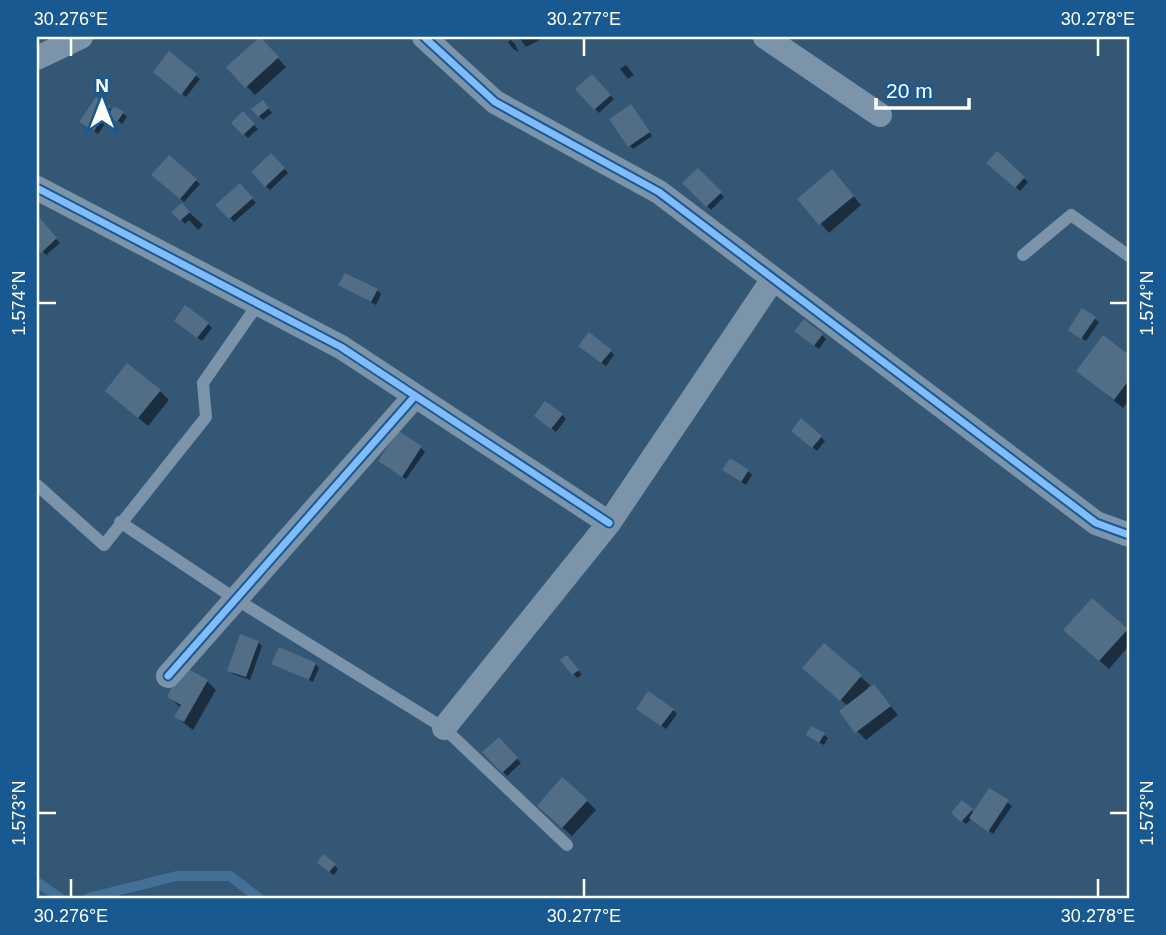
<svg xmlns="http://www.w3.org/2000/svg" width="1166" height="935" font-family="Arial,sans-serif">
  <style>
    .shadow { fill: #0007 }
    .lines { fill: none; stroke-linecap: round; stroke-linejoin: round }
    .stream { stroke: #437097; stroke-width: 10 }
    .building { fill: #526e86 }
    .service { stroke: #7c94a9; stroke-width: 12 }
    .minor { stroke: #7c94a9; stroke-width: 24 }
    .cycleway-casing { stroke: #195991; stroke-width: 11 }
    .cycleway { stroke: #80bcff; stroke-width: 7 }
    .ticks { fill: none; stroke: #fff; stroke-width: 2.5 }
    .neatline { fill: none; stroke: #fff; stroke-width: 2.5 }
    .ticks-label { font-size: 18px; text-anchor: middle; fill: #fff }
  </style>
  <rect width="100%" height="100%" fill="#345776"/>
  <path class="shadow" d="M519,37H545L526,47Z
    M260,39L286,67L255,95L229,68Z
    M511,40L515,44L519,52L513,49L508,42Z
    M169,54L200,79L186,97L159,75Z
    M626,65L634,75L628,79L620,69Z
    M592,76L614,99L599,113L577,90Z
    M96,99L113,111L123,113L127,117L122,124L111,115L98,134L86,126Z
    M266,106L272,113L263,120L259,116Z
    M634,110L652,136L633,149L629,145Z
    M243,114L258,129L248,138L233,123Z
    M997,154L1028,182L1020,191L989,163Z
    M271,155L288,173L270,190L253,172Z
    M169,157L200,184L184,202L154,175Z
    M698,170L724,197L711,210L685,183Z
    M841,181L861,205L829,233L799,199Z
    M240,185L256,203L234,222L218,205Z
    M181,205L203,225L198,230L189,220L185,224L174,212Z
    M38,218L60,243L46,255L37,245Z
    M340,285L377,290L381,294L376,305Z
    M1083,311L1099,322L1086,341L1074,333Z
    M208,324L212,328L202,341L180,325Z
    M801,335H822L826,339L819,349Z
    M1104,337L1129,357V400L1123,408L1078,371Z
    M585,350L611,351L614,355L606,366Z
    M107,391H160L169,400L148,426Z
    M562,415L566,419L556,432L540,420Z
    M797,434L821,437L825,441L817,451Z
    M421,448L425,452L406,479L384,465Z
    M748,471L752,475L746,485L728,474Z
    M1092,600L1129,633V646L1109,669L1075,639Z
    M258,642L262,646L250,680L233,674L229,670Z
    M824,645L870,685L864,692L874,686L898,715L866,740L857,731L848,706L813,677Z
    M562,660L571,661L582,675L577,678Z
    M273,663L315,664L319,668L313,682Z
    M207,681L216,690L193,730L176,717L181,708L169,697Z
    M673,710L677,714L666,729L642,712Z
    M824,735L828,738L824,745L812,739Z
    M499,739L521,763L507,776L485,753Z
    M990,790L1012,806L993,834L972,818L966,824L953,813L962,802L974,813Z
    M587,801L596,810L572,836L548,815Z
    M334,865L338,869L334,875L323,867Z"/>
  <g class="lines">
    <path class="stream" d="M37,882L60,898
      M88,898L177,876H230L259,898"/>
  </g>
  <path class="building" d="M260,37L279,57L245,88L226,67Z
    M169,51L197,74L181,95L153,72Z
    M592,74L611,95L594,110L575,89Z
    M96,97L110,106L94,131L79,122Z
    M263,100L269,108L258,117L251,109Z
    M631,104L650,132L628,147L609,119Z
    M114,106L124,112L117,122L108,115Z
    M243,111L255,124L243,135L231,123Z
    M997,151L1025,177L1015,188L986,163Z
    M271,153L285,168L265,187L251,172Z
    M169,155L197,179L180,199L151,175Z
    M698,168L722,192L706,207L682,183Z
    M832,169L854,196L819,225L797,199Z
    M240,183L253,198L229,219L215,205Z
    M182,203L190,212L180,221L171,212Z
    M38,216L57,238L41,253L37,248Z
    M345,273L378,289L371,302L338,285Z
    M185,305L209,323L197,338L174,321Z
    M1082,308L1096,317L1081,339L1068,330Z
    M804,319L823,334L814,346L794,331Z
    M589,332L612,350L601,363L578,346Z
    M1103,335L1129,355V380L1114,400L1076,371Z
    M127,363L161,390L138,418L105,391Z
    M545,401L563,414L551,429L534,416Z
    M801,418L822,436L812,448L791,431Z
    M398,431L422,446L402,477L378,461Z
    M730,458L749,470L741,482L722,470Z
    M1092,598L1128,629L1099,661L1063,630Z
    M240,634L259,641L246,677L227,671Z
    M824,643L862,675L840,701L802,668Z
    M279,647L316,663L309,680L271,664Z
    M567,655L579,670L572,675L560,660Z
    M183,666L208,680L184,722L174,717L181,705L167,697Z
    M874,684L891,706L855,733L839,711Z
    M648,691L674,709L661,726L636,709Z
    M811,726L825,733L819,743L806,735Z
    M499,737L518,758L502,773L482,752Z
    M562,777L588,800L562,828L537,806Z
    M989,788L1009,800L988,832L969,818Z
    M962,800L973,809L961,822L951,813Z
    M323,854L336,864L329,872L317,863Z"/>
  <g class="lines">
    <path class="service" d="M1023,255L1071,215L1129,256
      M37,485L104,545L206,417L203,383L258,304
      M120,522L234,598L444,728L567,845"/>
    <path class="minor" d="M424,37L495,102L659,192L1096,523L1129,535
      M765,37L880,115
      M37,58L81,37
      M37,188L341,347L609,523
      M168,676L415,396
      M444,728L609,523L773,279"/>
    <g class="cycleway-casing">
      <path id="cycleway" d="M424,37L495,102L659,192L1096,523L1129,535
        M37,188L341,347L609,523
        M168,676L415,396"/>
    </g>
    <use href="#cycleway" class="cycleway"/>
  </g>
  <path class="ticks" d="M71,38V56M584,38V56M1098,38V56M38,303H56M1110,303H1128M38,813H56M1110,813H1128M71,879V897M584,879V897M1098,879V897"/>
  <rect width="1166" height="935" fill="none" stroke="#195991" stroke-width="77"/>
  <g transform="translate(102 102)" stroke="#195991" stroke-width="5" paint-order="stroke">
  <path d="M0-5L12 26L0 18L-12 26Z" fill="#ffffff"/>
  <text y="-10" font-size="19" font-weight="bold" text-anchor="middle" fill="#ffffff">N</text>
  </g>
  <path d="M876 98v10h93v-10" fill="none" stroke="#ffffff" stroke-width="3.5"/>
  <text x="886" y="98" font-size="21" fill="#ffffff" stroke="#195991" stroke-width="5" paint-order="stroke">20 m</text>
  <rect x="38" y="38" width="1090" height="859" class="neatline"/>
  <g class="ticks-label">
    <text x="71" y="25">30.276°E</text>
    <text x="584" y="25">30.277°E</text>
    <text x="1098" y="25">30.278°E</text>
    <text transform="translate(19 303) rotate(-90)" y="6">1.574°N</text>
    <text transform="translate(1147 303) rotate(-90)" y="6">1.574°N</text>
    <text transform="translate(19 813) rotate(-90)" y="6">1.573°N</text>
    <text transform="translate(1147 813) rotate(-90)" y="6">1.573°N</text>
    <text x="71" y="922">30.276°E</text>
    <text x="584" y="922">30.277°E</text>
    <text x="1098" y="922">30.278°E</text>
  </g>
</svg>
